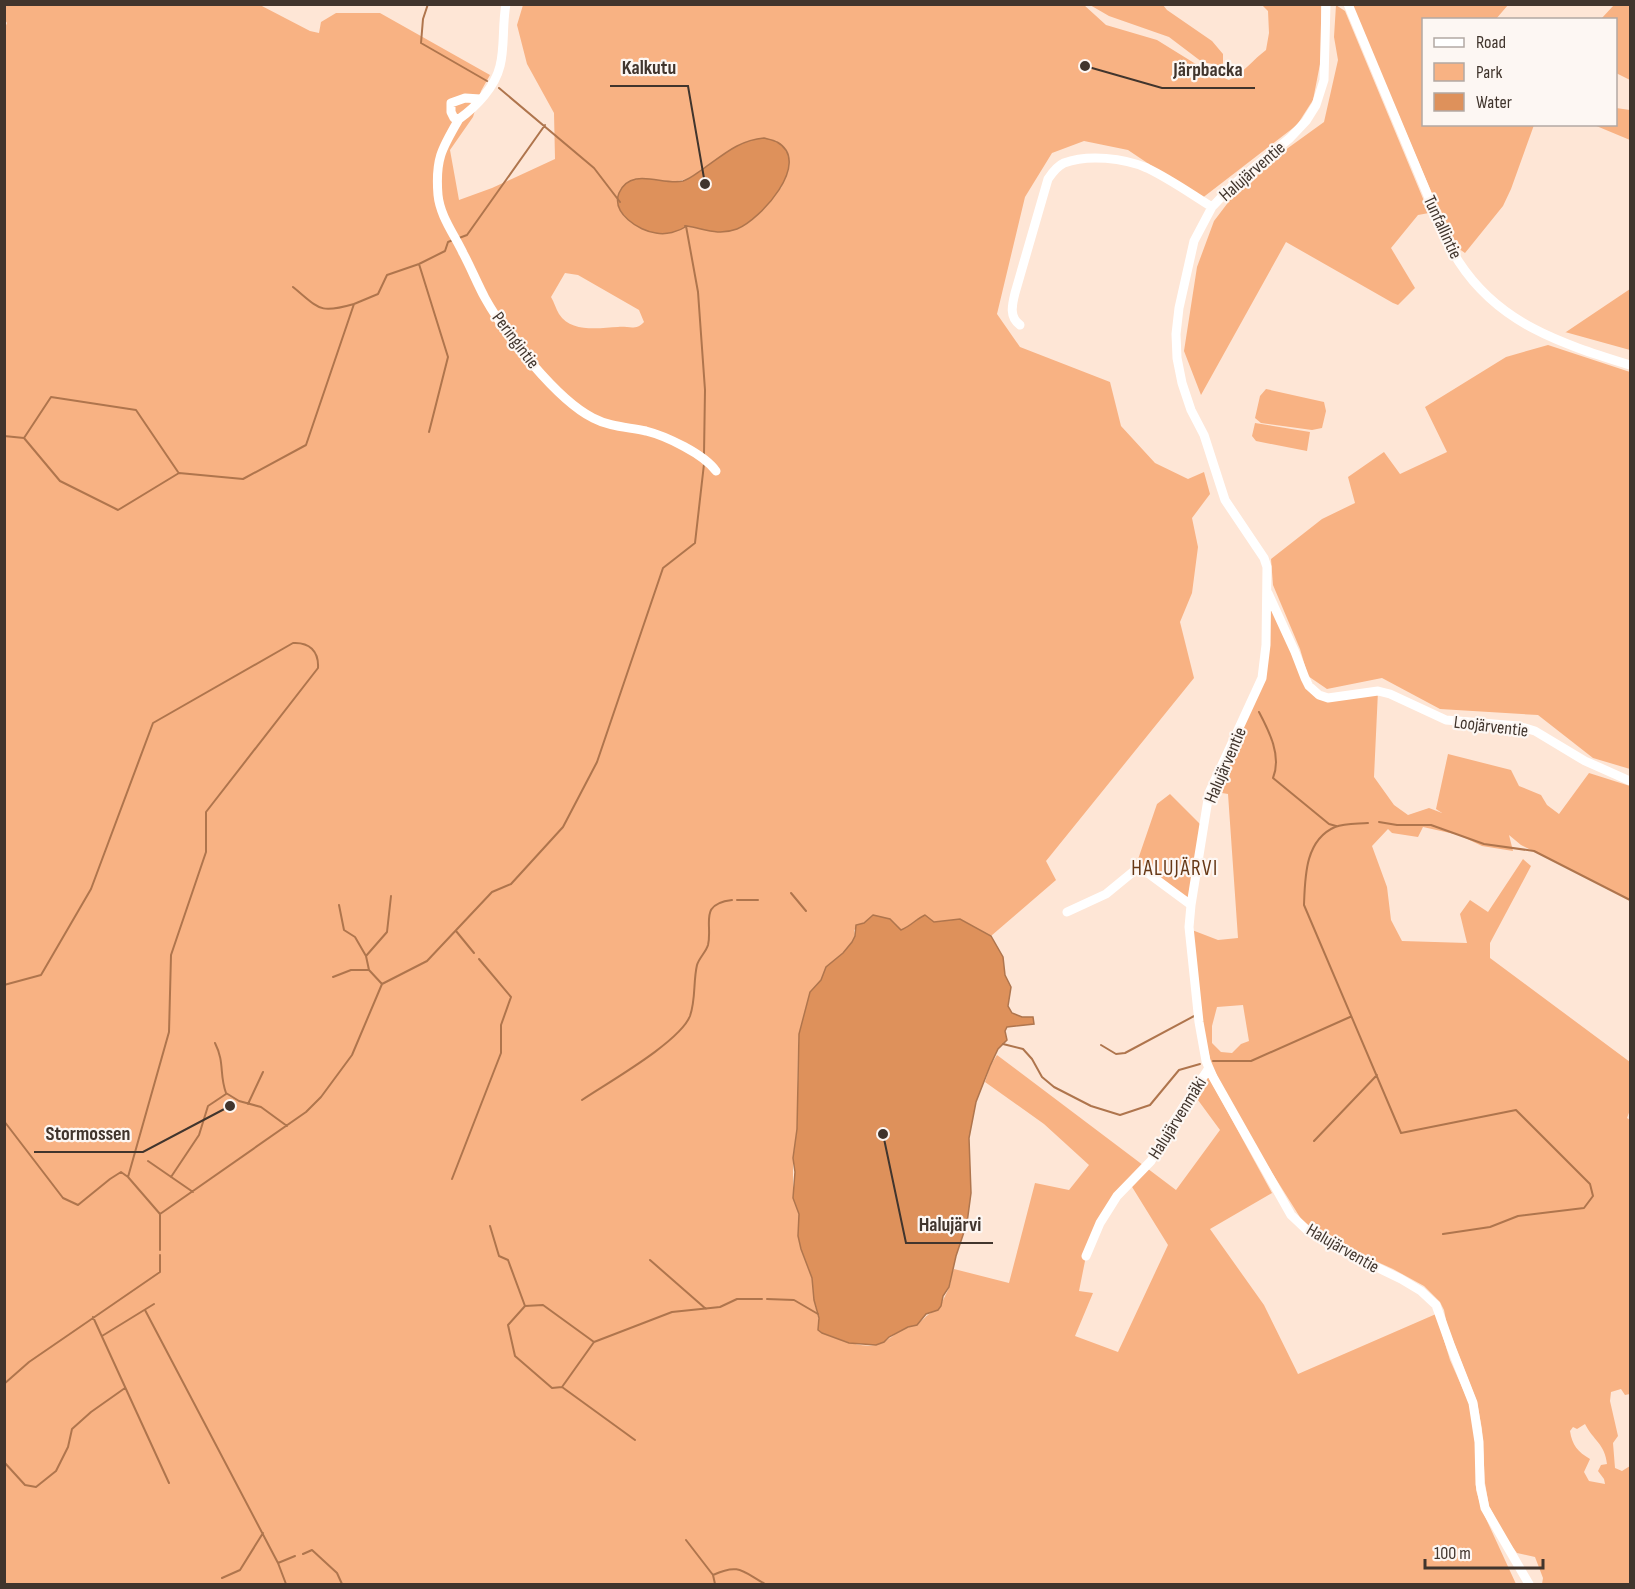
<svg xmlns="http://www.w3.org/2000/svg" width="1635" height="1589" font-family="'Sofia Sans Condensed',sans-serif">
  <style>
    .green { fill: #f8b283; fill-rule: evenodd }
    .water { fill: #de915b; stroke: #af754d; stroke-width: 1.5 }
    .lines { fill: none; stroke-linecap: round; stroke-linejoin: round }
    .stream { stroke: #af754d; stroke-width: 2 }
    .minor { stroke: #fff; stroke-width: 9 }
    .labels { text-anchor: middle; stroke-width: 4.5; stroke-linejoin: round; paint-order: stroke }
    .street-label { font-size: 18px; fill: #41352d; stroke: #fdf7f3 }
    .quarter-label { font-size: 21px; letter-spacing: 1.5px; fill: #663816; stroke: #fdf7f3 }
    .leader { fill: none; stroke: #41352d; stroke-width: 2 }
    .callout-dot { fill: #41352d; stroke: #fdf7f3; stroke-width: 2 }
    .callout-label { font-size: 20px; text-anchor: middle; font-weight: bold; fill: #41352d; stroke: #fdf7f3; stroke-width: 4.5; stroke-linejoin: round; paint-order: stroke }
  </style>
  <rect width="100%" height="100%" fill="#fee6d6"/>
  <path class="green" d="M5,5H260L310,31L319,33L321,22L336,13H380L490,75L481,91L473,117L450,150L459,200L492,188L555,159L554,113L527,64L517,25L523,5H1084L1106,25L1157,40L1207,71L1229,80C1241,75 1255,58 1266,50L1269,33L1268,11L1262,5H1321V59L1313,100L1297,125L1201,199L1128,150L1084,141L1052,153L1025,197L997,314L1020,347L1110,382L1121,426L1155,463L1188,479L1204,472L1210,494L1192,518L1198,547L1192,593L1180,622L1194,678L1046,861L1056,880L991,936L960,919L934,922L917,919L912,926L901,930C898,927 894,922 891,920C880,914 863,924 854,930L855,936L852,942L843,953L826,967L821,980L810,993L799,1034L798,1048L797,1129L793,1158V1198L799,1214L798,1236L801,1249L812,1278L814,1300L822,1333C839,1339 864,1351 882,1343C888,1340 895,1334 902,1330C907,1327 915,1326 919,1323C928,1316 926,1314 938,1310C940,1306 949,1289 950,1285C951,1279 951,1275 954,1269L1009,1283L1035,1183L1069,1190L1089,1165L1044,1124L985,1082L990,1066L997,1055L1176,1190L1220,1130L1195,1096L1208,1076L1272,1193L1210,1229L1264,1305L1298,1374L1436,1314L1450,1360L1469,1403L1476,1438V1490L1482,1510L1516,1584H5L4,30L7,23L5,20ZM764,138L789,166L781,188L692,227L686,226C663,241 638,230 621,212L635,179C651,177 670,185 686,179C716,167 729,141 764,138ZM565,273L578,275L639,310L644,322C636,331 629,326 618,327C599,328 571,333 559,314C556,309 554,302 551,297ZM1129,1182L1168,1245L1118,1352L1075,1336L1093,1293L1079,1291L1086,1256L1117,1196Z
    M1090,5H1163L1167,10L1212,41L1223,54V66L1202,62L1169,37L1109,16Z
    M1336,5L1345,11L1429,213L1418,215L1391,248L1415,288L1398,305L1393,303L1286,242L1201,395L1184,351L1197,267L1214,221L1230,200L1288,148L1324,122L1338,60L1334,37Z
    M1352,5H1508L1496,19L1424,20V124L1534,125L1511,189L1503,206L1465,253L1455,246L1449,234Z
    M1614,5H1630V80L1616,73V20L1601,19Z
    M1616,108L1630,110V140L1594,125L1616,124Z
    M1630,289V350L1565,332H1566Z
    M1548,345L1630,372V769L1593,758L1538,715L1440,709L1382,678L1327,689L1308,676L1300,649L1273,585L1271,559L1322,519L1355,503L1348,477L1384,452L1400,474L1447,452L1425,407L1506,357Z
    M1266,389L1324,402L1326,411L1322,428L1312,430L1261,423L1255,418L1260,396Z
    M1255,423L1310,432L1307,451L1256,441L1252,436Z
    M1267,591L1295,652L1319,695L1378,691L1374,777L1394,805L1408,815L1429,808L1442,813L1436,809L1448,754L1511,770L1519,786L1541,795L1547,805L1559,814L1589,773L1630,786V900L1521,845L1509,835L1513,851L1482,846L1459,835L1423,827L1418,837L1392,833L1388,829L1372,846L1387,887L1391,920L1402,941L1467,943L1460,914L1470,900L1488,912L1523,859L1531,866L1490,943V958L1630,1062V1110L1627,1118L1630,1120V1394L1625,1395L1621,1389L1611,1392L1610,1401L1618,1436L1613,1443L1615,1468L1622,1471L1630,1466V1584H1542L1543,1578L1535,1557L1517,1553L1505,1537L1489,1506L1485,1483L1482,1429L1477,1402L1447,1325L1444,1310L1440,1302L1424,1286L1393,1269L1331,1241L1303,1222L1244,1128L1212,1066L1203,1031L1192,930L1218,940L1238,938L1228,794L1216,792L1240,743L1235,738L1262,678ZM1243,1005L1249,1041L1241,1044L1232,1053L1221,1052L1212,1043V1026L1217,1007ZM1585,1424C1593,1440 1605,1444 1607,1464L1601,1465L1598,1471L1604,1479L1605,1484L1589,1481L1584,1472L1590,1459C1578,1452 1572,1445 1570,1431L1573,1427L1577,1429Z
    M1170,794L1203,827L1191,905L1149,874L1134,871L1157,804Z"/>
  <path class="water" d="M764,138C768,139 774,140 777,142C813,162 760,220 737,229C718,236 705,229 687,226C678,232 666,235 656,233C639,231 611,213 619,193C631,166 663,186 683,181C690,179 697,173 703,169C723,155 739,140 764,138Z
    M873,915L890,919L901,930C911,926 916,919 925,915L934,922L960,919L991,936L1003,957L1005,975L1011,987L1008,1006L1012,1013L1022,1017H1033L1034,1024L1007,1027L1005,1031L1007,1040L998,1049L990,1066L976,1102L969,1138L971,1193L967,1223L956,1256L949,1287L943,1296L941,1306L938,1310L926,1314L917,1325L908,1327L889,1337L884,1342L876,1345L849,1343L822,1333L818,1330L819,1318L814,1300L812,1278L801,1249L798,1236L799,1214L793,1198L795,1172L793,1158L797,1129L799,1034L810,992L821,980L826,967L843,953L852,942L855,936L856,925L864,923Z"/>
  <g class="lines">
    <path class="stream" d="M428,4L423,19L421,43L487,81
      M499,88L594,168L620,202
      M685,226H686L698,292L705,390L704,454
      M459,238L467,235L545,125
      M419,264L448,357L429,432
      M293,287C320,309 319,314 354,304
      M4,436L24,438L60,481L118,510L179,473L243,479L306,445L354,304L378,294L387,275L419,264L445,251L448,242L453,240
      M24,438L51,397L136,410L178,472
      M1259,712C1269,731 1282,756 1273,778L1329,824L1336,826
      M1379,822L1397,825H1431L1484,844L1534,851L1630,900
      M1368,823C1358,824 1345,823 1335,827C1305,840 1305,877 1304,905L1401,1133L1516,1110L1590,1184L1593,1196L1584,1208L1518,1216L1490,1227L1443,1234
      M791,893L806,911
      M737,900H758
      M339,905L344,930L355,937L366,956L369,970L382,984
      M456,931L474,953
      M366,956L387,932L391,896
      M333,977L351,970H369
      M4,985L41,975L91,889L153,723L293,643C309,642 319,651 318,668L206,812V852L171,955L169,1032L128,1177
      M215,1043C225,1063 219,1074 226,1093L239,1101L261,1107L287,1126
      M1003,1044L1023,1049L1032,1059L1042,1077L1054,1087L1091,1106L1120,1115L1150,1105L1179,1070L1200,1064
      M1101,1045L1116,1054L1125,1053L1196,1015
      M1213,1061H1251L1350,1017
      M582,1100C607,1083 680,1042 690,1016C696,999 693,982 697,965C699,958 706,952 708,945C713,924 698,904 732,900
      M248,1104L263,1072
      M4,1121L63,1198L78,1205L110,1179L121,1172L128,1177L160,1214
      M1314,1141L1377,1075
      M148,1161L193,1192
      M171,1177L199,1135L208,1106L226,1094
      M452,1179L501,1053V1025L511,997L479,959
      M490,1226L499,1256L508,1260L525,1306
      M160,1250V1214L306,1112L321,1097L352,1055L382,984L427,961L492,892L511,884L563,827L597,762L663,568L695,543L704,464
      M650,1260L706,1309
      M767,1299L794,1300L818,1314
      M145,1310L278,1563L286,1584
      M93,1317L169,1483
      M102,1336L154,1304
      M594,1342L543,1305L525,1306L508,1325L515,1356L552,1388L562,1387L594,1342L672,1312L720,1307L737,1299H762
      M4,1384L29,1362L160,1272V1255
      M562,1387L635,1440
      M4,1462L25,1485L36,1487L56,1471L68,1447L72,1429L91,1412L125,1388
      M686,1540L713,1575L715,1584
      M303,1554L312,1550L337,1573L342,1584
      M278,1563L295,1556
      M713,1575C739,1563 742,1571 765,1584
      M222,1578L240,1570L263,1533"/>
    <path class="minor" d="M1326,4L1324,80L1316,105L1306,121L1290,138L1234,184L1212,207L1194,241L1179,308L1176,334L1177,358L1182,383L1191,410L1204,435L1225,500L1264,558L1267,567L1266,645L1262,678L1209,793L1191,905L1189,927L1199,1022L1206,1061L1213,1077L1291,1215L1308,1231L1327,1243L1401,1279L1421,1291L1436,1305L1451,1347L1473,1403L1479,1442L1480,1484L1485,1508L1529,1584
      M1348,4L1444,234C1449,243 1453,253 1459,262C1500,325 1563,344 1630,365
      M480,99L465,98L451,103V112L454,118L459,119C476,107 495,87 500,66C505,47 502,25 506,4
      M459,119C442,148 435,159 438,195C440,216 454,234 463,253C471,268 477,283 485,298C505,334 557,400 593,418C610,427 628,427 646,431C666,436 704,454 716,471
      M1020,325C1009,317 1012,305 1015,293L1048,179C1052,173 1057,166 1064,163C1088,154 1124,158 1147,168C1170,179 1191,194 1212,207
      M1268,593L1295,652L1305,678L1309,686L1319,695L1328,698L1378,691L1390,694L1446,720L1518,726L1535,731L1585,761L1630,781
      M1067,912L1106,894L1134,871L1140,870L1149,874L1191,905
      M1086,1256L1100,1223L1117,1196L1151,1161L1172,1124L1209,1068"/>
  </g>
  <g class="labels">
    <g class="street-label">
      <text transform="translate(1252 171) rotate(-41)" y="6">Halujärventie</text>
      <text transform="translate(1443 227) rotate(65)" y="6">Tunfallintie</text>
      <text transform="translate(516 340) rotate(53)" y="6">Peringintie</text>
      <text transform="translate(1491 726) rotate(7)" y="6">Loojärventie</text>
      <text transform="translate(1225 765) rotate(-67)" y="6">Halujärventie</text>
      <text transform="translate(1177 1118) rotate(-58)" y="6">Halujärvenmäki</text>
      <text transform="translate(1343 1248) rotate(30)" y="6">Halujärventie</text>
    </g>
    <g class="quarter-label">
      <text x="1175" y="875">HALUJÄRVI</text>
    </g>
  </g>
  <path class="leader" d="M705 184L688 86H610M1085 66L1162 88H1255M230 1106L143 1152H34M883 1134L906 1243H993"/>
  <g class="callout-dot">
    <circle cx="705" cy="184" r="6"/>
    <circle cx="1085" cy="66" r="6"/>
    <circle cx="230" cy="1106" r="6"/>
    <circle cx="883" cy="1134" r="6"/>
  </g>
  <g class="callout-label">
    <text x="649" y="74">Kalkutu</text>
    <text x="1208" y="76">Järpbacka</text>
    <text x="88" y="1140">Stormossen</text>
    <text x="950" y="1231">Halujärvi</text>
  </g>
  <rect width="1635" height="1589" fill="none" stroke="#41352d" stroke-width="12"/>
  <rect x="1422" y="18" width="195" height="108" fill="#fdf7f3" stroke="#b2a9a4" stroke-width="1.5"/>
  <rect x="1434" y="38" width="30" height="9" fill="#ffffff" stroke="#b2a9a4" stroke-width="1.5"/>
  <text x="1476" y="48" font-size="18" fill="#41352d">Road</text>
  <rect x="1434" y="63" width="30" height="18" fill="#f8b283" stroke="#b2a9a4" stroke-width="1.5"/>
  <text x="1476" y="78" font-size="18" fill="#41352d">Park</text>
  <rect x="1434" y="93" width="30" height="18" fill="#de915b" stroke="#b2a9a4" stroke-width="1.5"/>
  <text x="1476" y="108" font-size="18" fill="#41352d">Water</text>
  <path d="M1425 1559v9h118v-9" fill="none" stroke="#41352d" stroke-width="3"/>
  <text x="1434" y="1559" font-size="18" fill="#41352d" stroke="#fdf7f3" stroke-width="4.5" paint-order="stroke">100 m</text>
</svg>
